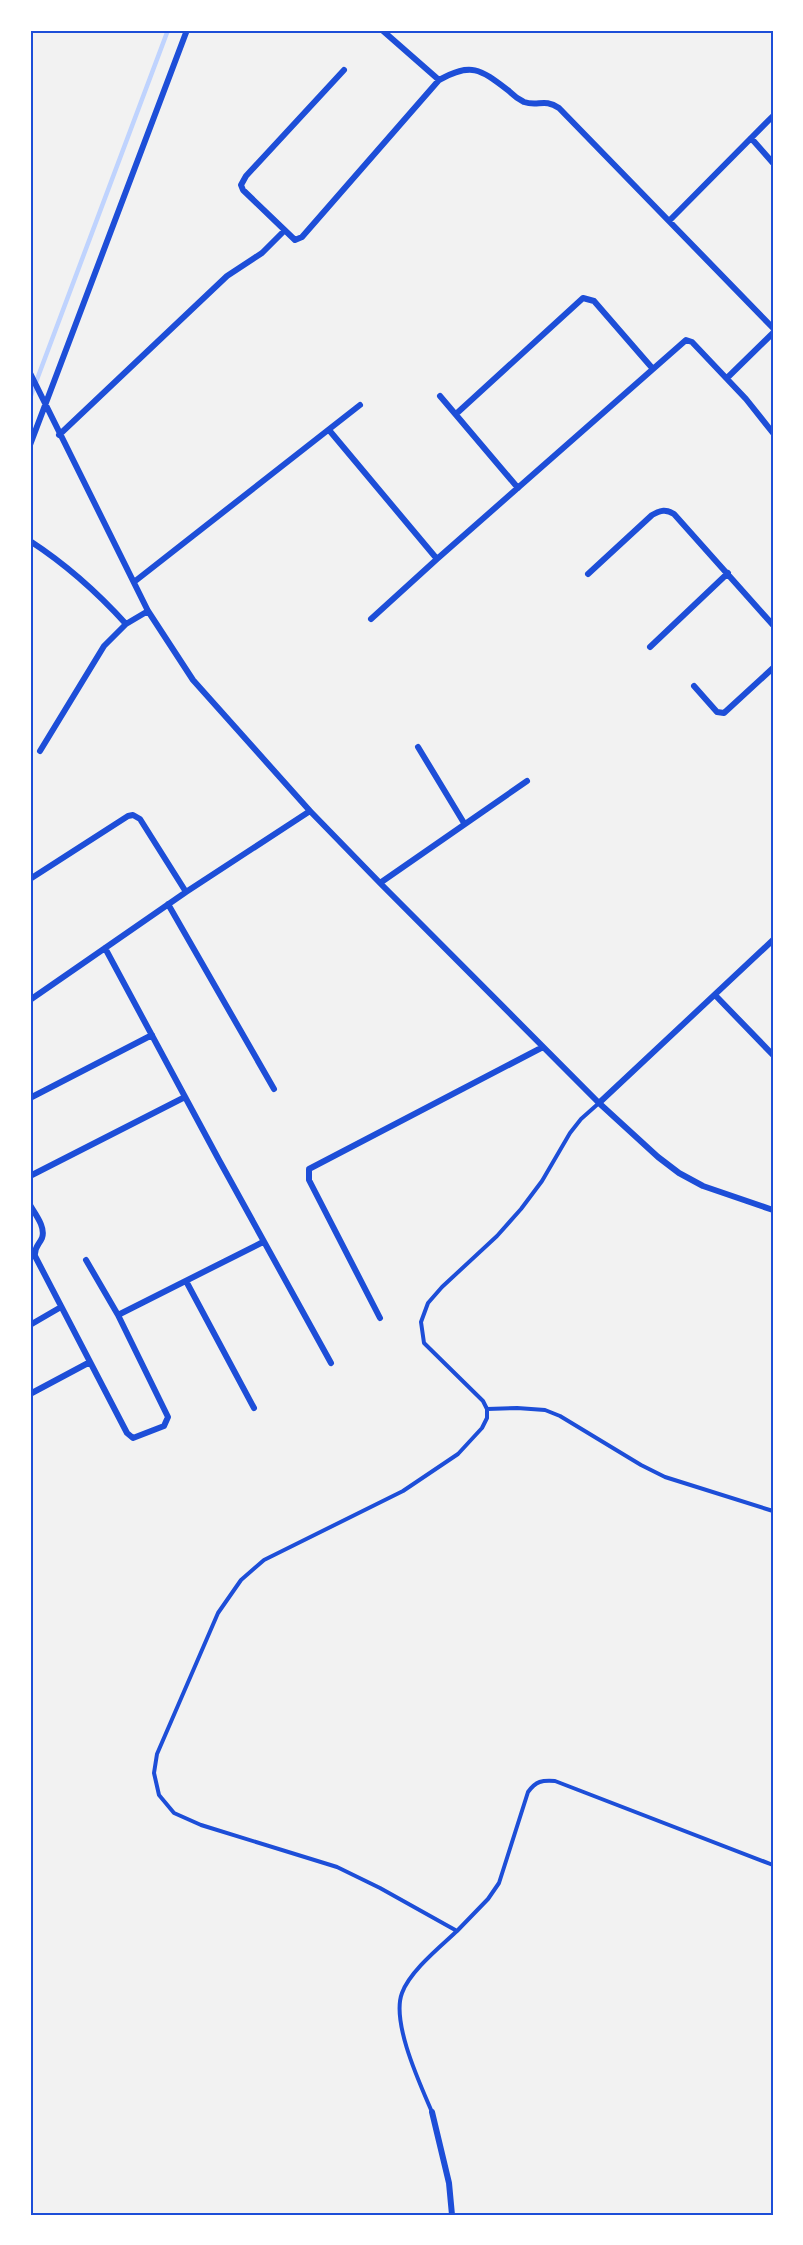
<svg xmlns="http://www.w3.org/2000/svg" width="803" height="2245" font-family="'Exo 2',sans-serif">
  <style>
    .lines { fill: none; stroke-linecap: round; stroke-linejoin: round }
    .stream { stroke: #bfd3fe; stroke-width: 4.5 }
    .service { stroke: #1d4ed8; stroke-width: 4 }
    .minor { stroke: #1d4ed8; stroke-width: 6 }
    .neatline { fill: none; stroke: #1d4ed8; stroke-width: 2 }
  </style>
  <rect width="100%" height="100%" fill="#f2f2f2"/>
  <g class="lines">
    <path class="stream" d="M30,398L168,30"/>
    <path class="service" d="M487,1409L517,1408L545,1410L560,1416L641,1465L665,1477L773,1511
      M457,1931L488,1899L499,1883L528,1792C536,1781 542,1780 555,1781L773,1865
      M432,2112C420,2084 391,2022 402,1993C410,1971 440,1947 457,1931L380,1888L337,1867L201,1825L174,1813L159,1795L154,1773L157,1754L218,1613L241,1580L264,1560L403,1491L458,1454L482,1428L487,1418V1409L483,1401L424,1343L421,1322L428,1303L442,1287L497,1236L521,1209L542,1181L570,1133L581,1119L599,1103"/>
    <path class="minor" d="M382,30L439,80C472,62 480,69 509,91C513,95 518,99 524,102C538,107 544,98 559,108L773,328
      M344,70L246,176L241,185L243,190L295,240L302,237L439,80
      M751,138L773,163
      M669,221L773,116
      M30,373L148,611L193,680L310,811L380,883L599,1103L658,1157L679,1173L703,1186L773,1210
      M727,378L773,333
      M440,396L518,488
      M456,414L583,298L594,301L653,369
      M329,430L437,559L686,340L692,342L746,399L773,433
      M59,435L227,276L262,253L284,231
      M30,445L187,30
      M30,541C67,565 97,592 126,624
      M588,574L652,515C661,510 666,509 674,514L773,625
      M134,582L360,405
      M371,619L437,559
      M650,647L728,573
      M694,686L717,712L724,713L773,668
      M418,747L464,823
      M40,751L104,646L126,624L148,611
      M30,879L128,816L133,815L140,819L186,892
      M380,883L527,781
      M168,904L274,1089
      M105,948L219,1160L331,1363
      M715,995L773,1055
      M30,1000L186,892L310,811
      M30,1098L152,1035
      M599,1103L773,940
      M30,1176L185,1097
      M30,1205C35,1214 46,1227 42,1238C39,1245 34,1247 35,1256L127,1433L133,1438L164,1426L168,1417L118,1315L263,1242
      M86,1260L118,1315
      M186,1281L254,1408
      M380,1318L309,1180V1169L543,1047
      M30,1325L61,1307
      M30,1394L90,1362
      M432,2112L449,2183L452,2215"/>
  </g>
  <rect width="803" height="2245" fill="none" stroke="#ffffff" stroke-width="63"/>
  <rect x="32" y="32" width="740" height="2182" class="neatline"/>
</svg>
